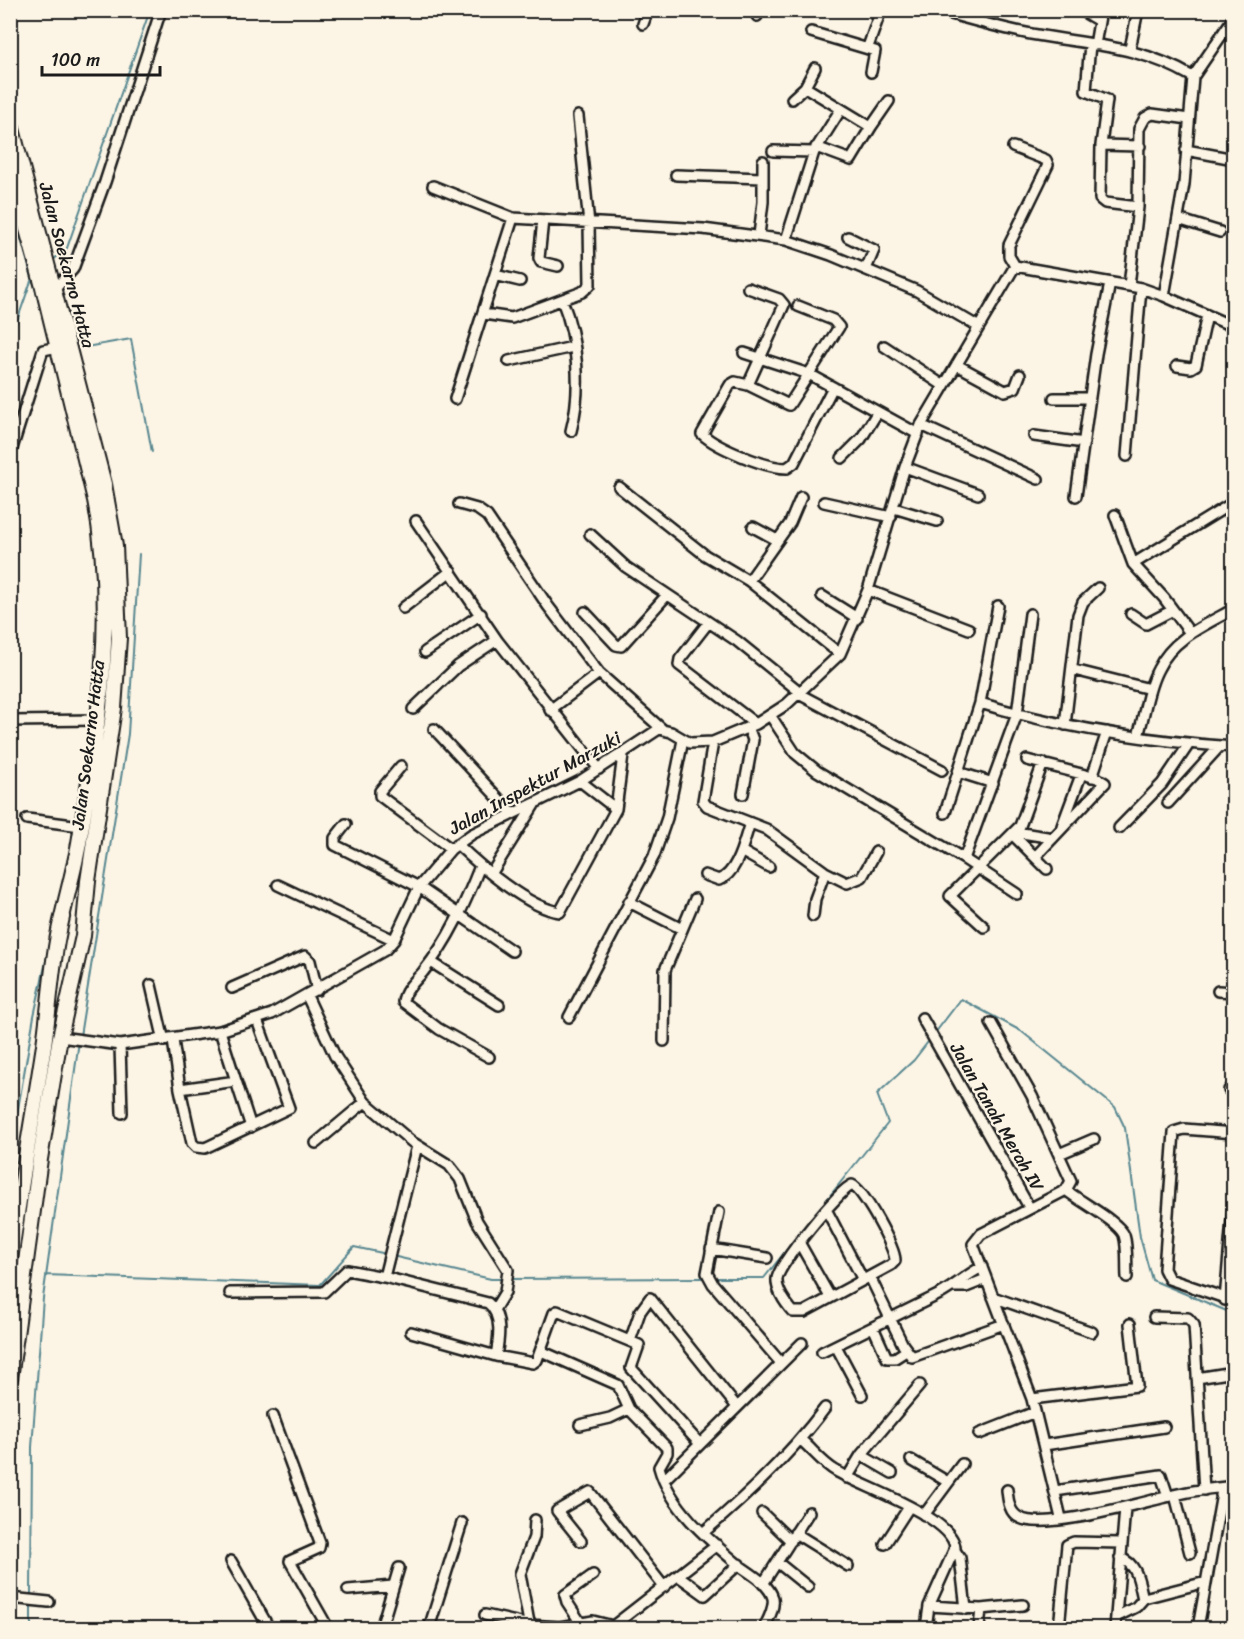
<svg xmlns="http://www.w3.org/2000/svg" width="1244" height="1639" font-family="Sriracha,sans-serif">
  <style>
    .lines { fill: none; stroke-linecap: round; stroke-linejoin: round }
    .stream { stroke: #588790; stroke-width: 2 }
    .minor-casing { stroke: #1c1c1c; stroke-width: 14 }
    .highway-casing { stroke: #1c1c1c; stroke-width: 18 }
    .minor { stroke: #fcf5e5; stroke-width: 9 }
    .highway { stroke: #fcf5e5; stroke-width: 14 }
    .labels { text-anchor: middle; stroke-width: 4.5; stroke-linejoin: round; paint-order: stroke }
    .street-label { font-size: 18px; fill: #1c1c1c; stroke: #fcf5e5 }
  </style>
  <rect width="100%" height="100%" fill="#fcf5e5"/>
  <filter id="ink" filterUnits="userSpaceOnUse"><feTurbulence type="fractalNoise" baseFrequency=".0167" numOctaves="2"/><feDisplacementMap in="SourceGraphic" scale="12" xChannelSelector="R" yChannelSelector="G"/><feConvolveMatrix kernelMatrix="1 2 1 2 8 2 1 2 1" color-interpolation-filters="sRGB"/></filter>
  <g filter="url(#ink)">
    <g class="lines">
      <path class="stream" d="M10,200L46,327
        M52,261L67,248L150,10
        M10,341L31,281
        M86,347L131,339L152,452
        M91,716L96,668
        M88,743L90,722
        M61,890L73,837
        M935,1033L961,999L1021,1031L1115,1107L1125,1128L1140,1237L1152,1280L1234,1314
        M80,1036L128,734L139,554
        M10,1155L34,1016L50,943
        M392,1256L491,1279H504
        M46,1275L320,1285L354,1247L387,1254
        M714,1278H764L888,1123L877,1094L914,1060L931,1038
        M510,1279L705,1278
        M31,1597L32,1447L43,1298L79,1041
        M31,1628V1602"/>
      <g class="minor-casing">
        <path id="minor" d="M937,10C968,19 999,28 1031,34C1091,45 1139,45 1193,77L1184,184L1164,296
          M1080,10L1099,21
          M757,16L758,10
          M643,24L648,10
          M811,32L875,51L871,72
          M1090,44L1086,91L1107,100L1101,145L1100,199L1105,203L1138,207
          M1095,45L1101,10
          M868,47L881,10
          M1130,49L1138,10
          M1193,77L1234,17
          M805,87L871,127L889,101
          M792,99L805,87L815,68
          M1101,145L1140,146
          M816,147L851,160L871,127
          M1013,147L1046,160L1048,165L1009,245V256L1015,266
          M1186,150L1234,159
          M773,151L814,152
          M676,175L763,178
          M1234,185V189
          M433,186L513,218
          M1178,219L1220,232
          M543,220L539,258L541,262L558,266
          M759,235L763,202V161
          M848,237L874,250L866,269
          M786,240L814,152L841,109
          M495,275L520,281
          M1129,286L1138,207L1139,129L1145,118L1152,114L1189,119
          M748,288L779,299L784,305L748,385L789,405L839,327L833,320L798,306
          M55,289L73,269L105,182L161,10
          M562,300C578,340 582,389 571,431
          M484,314L512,318L582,292L590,285L589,224L578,116
          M884,346L944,386
          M744,353L809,374L918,434
          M509,361L573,347
          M957,365L1005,391L1015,388L1020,375
          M1177,366L1191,368L1196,365L1207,315
          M748,385L735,382L730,385L702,434C717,448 766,468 787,468L794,463L833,387
          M1054,398H1089
          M455,399L513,218L703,229L786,240L831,255L917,291L979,327
          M921,425L1038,479
          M1034,436L1084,443
          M10,455L43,350L58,347
          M1127,456L1141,288
          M842,458L861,439L877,413
          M905,467L978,494
          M619,487L705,555L749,581L840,654
          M1076,496L1096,354L1110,283
          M824,502L891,517
          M459,504L477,509L487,516L548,606L599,673L662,729
          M894,508L937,521
          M1115,515L1133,564L1164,598L1190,633
          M416,521L497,640L599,769
          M753,527L777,540
          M590,534L626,567L737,641L800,692
          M1133,564L1234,502
          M749,581L790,523L801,497
          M868,590L969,629
          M822,596L857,618
          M403,608L451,571
          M585,612L616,645L621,646L667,595
          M1131,614L1146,624L1173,610
          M708,623L680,659L679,665L756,724
          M425,652L481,614
          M1074,670L1150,689
          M799,694L942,770
          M980,703C1062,728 1148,741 1234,747
          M413,709L458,666L497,640
          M550,710L599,673
          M770,715L795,753L817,771L964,859L1017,894
          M10,721L98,720
          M1065,725L1078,615L1083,602L1098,588
          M434,729L513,814
          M1138,736C1145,714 1147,689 1158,669C1173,638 1205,625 1234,609
          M713,742L703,801L707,806L766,829L825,872L847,883L862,877L876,852
          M1027,760L1097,778L1105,783L1035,857
          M401,766L380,791V796L451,849
          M958,772L993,783
          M1092,777L1107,732
          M580,781L616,809
          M743,794L753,740L748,727
          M1168,803L1220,746
          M945,813L980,703L998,606
          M27,819L81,826
          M346,824L335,838V845L419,887L512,951
          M1062,826L1081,775
          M1119,828L1162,784L1189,744
          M1016,832L1053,838
          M1012,834L1047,869
          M457,844C480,866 528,908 560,912L616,809L623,755
          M741,851L769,867
          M964,859L1017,714L1030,614
          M480,866C465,904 449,940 423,972C416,980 404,990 403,1002L439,1029L489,1057
          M491,874L534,805
          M705,875L719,880C738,873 744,840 750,823
          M278,885L394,940
          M629,902L682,929
          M813,916L815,899L825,872
          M984,927L950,896L1020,826L1043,763
          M431,962L499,1005
          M151,985L164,1041
          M232,988L305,956L310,961L317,990
          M1218,991L1234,992
          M307,996L335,1056L365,1102L412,1142L449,1165L460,1179L477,1221L508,1270L505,1292L494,1310
          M569,1017L654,856L667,818L683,740
          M922,1018L1029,1207
          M991,1023L1032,1096L1071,1181L1066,1190L981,1234L973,1244L1032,1399L1061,1518
          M60,1037L120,1045L220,1031L272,1014L385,950L394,940L419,887L451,849L472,834L580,781L659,729L671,732L690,743L713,742L756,724L787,704L840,654L868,590L905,467L921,425L1015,266L1141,288L1164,296L1234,327
          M173,1040L180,1089L192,1143L196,1147L205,1148L289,1108L257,1020
          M664,1041L665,970L695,899
          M120,1045L122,1113
          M236,1081L251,1127
          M180,1089L236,1081L220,1031
          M1229,1090H1234
          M1234,1133L1184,1129L1174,1132L1164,1269L1169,1279L1234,1301
          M316,1143L365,1102
          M1059,1154L1094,1139
          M852,1185C863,1189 896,1249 895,1261L891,1265L804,1312H793C787,1305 776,1290 777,1279C778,1265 839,1190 852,1185Z
          M1066,1190C1080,1202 1118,1221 1124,1235C1128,1248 1126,1264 1127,1277
          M827,1211L863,1280
          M719,1212L707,1273L713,1284L781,1363
          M800,1244L830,1297
          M711,1249L767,1258
          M384,1277L417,1146
          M870,1277L903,1345L912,1357L1004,1324
          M953,1287H966L986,1279
          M230,1293L324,1292L347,1270L384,1277L488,1303C503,1315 499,1339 496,1356
          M993,1297L1092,1332
          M1225,1300L1234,1197
          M1154,1317L1188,1318L1194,1325L1204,1490
          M873,1327L887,1358H895L906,1351
          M411,1332L496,1356L533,1363L537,1360L554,1313L557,1311L639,1345L631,1368L700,1444
          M630,1341L640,1312L650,1298L737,1407
          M836,1346L862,1395
          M541,1351L618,1385L629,1409L667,1448V1453L659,1467C670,1508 709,1540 740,1566C751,1574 769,1584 773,1598C775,1608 768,1620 764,1628
          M822,1352L940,1294C955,1286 966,1275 982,1267
          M1197,1378L1234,1372
          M1032,1399L1137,1386L1130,1324
          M273,1416L320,1543L319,1548L290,1561L328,1628
          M580,1425L610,1418L629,1409
          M979,1434L1035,1412
          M801,1440C813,1450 822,1463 836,1471C860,1486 954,1517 955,1548L929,1606L926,1628
          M1044,1445L1164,1427
          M861,1455L892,1473
          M911,1460L948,1482
          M847,1478L861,1455L920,1385
          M665,1479L802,1343
          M1007,1490C1008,1500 1009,1513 1020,1518C1048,1532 1154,1498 1188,1492C1203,1489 1218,1488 1234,1486
          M1055,1491L1161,1475L1168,1496
          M1175,1495L1190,1553
          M1221,1495L1234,1499
          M762,1513L791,1541
          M924,1515L962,1464
          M704,1532C749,1494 790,1455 825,1408
          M795,1533L848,1566
          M581,1541L557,1511L590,1492L664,1587
          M885,1544L909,1507
          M954,1549L960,1558L966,1609
          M1120,1558C1138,1564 1139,1583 1143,1599
          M231,1561L269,1628
          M777,1562L808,1587
          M680,1577L705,1595L739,1564
          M763,1584L809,1512
          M348,1590L393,1586
          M10,1598L49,1602
          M929,1606L981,1609L1023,1605
          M485,1615L530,1625L560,1627L593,1621L621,1628
          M1116,1617L1136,1607L1144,1598L1206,1582
          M580,1622L567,1602L565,1595L593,1575
          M613,1626L717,1545
          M381,1628L399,1568
          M429,1628L462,1523
          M530,1628L520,1574L534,1537L535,1520
          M979,1628L981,1609
          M1059,1628L1067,1545L1074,1542L1121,1543
          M1115,1628L1125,1508
          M1198,1628L1223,1488"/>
      </g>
      <g class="highway-casing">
        <path id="highway" d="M10,121L104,484L115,546L119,638L114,708L88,881L83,936L60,1037L40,1159L10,1379
          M10,168L43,287L95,500C117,615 98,729 79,843C73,876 63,908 57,941C51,975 49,1010 44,1045C33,1117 20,1188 10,1261"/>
      </g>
      <use href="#minor" class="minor"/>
      <use href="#highway" class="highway"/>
    </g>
  </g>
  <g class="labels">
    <g class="street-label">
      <text transform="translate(67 265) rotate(75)" y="6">Jalan Soekarno Hatta</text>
      <text transform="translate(88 745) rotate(-83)" y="6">Jalan Soekarno Hatta</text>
      <text transform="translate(535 783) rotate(-29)" y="6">Jalan Inspektur Marzuki</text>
      <text transform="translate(997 1117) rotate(60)" y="6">Jalan Tanah Merah IV</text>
    </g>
  </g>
  <rect width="1244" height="1639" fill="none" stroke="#fcf5e5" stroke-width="36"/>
  <rect x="18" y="18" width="1208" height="1603" fill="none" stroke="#1c1c1c" stroke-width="2" filter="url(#ink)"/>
  <path d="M42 66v9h118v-9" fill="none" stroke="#1c1c1c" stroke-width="3"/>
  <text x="51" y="66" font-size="18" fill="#1c1c1c" stroke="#fcf5e5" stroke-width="4.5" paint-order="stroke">100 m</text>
</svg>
